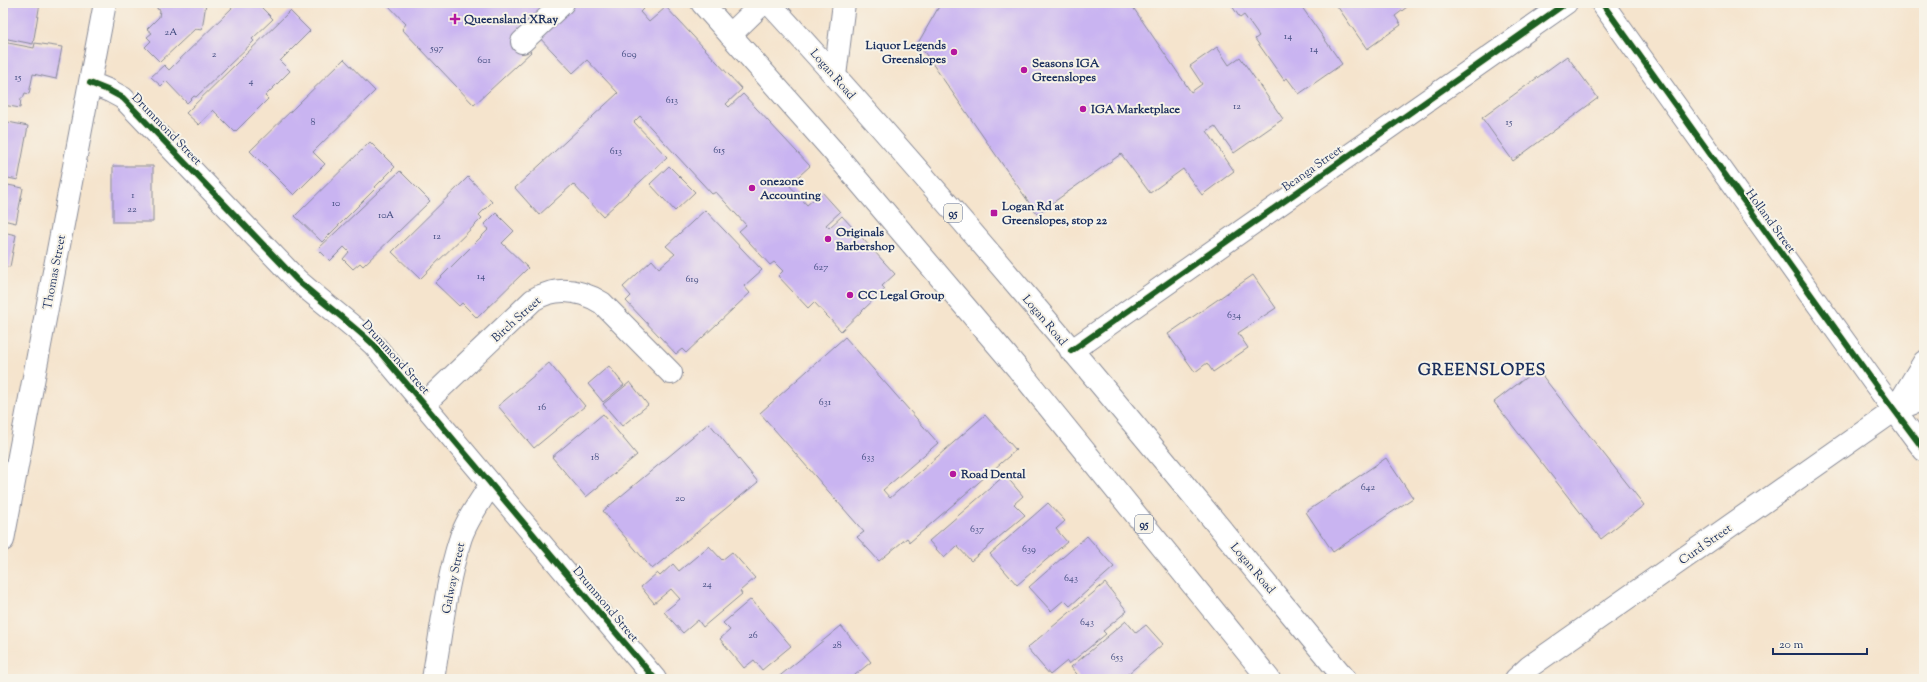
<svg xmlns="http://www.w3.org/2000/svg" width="1927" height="682" font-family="'Sorts Mill Goudy',serif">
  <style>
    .building { fill: #c9b4f1 }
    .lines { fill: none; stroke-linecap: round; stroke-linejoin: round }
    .minor-casing { stroke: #888a96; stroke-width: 24 }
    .major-casing { stroke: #888a96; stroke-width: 24 }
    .minor { stroke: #fff; stroke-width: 22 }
    .major { stroke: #fff; stroke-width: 22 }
    .cycleway-casing { stroke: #f7f3e8; stroke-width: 8 }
    .cycleway { stroke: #1b5e20; stroke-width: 6 }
    .poi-dot { fill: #b5179e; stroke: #f7f3e8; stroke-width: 1.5 }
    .labels { text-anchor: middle; stroke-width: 4; stroke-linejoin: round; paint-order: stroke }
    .number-label { font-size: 10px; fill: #465083 }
    .shield { fill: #f7f3e8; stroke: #5d6a87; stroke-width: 1 }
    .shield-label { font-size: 11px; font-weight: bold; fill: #1b2f5e }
    .poi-label { font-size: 12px; font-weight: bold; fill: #1b2f5e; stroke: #f7f3e8; text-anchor: start }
    .street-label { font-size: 12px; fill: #1b2f5e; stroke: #f7f3e8 }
    .district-label { font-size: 16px; font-weight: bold; letter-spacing: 1px; fill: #1b2f5e; stroke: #f7f3e8 }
  </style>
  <rect width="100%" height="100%" fill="#f7f3e8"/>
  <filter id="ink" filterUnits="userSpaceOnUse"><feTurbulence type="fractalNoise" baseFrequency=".025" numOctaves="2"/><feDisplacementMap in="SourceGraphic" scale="8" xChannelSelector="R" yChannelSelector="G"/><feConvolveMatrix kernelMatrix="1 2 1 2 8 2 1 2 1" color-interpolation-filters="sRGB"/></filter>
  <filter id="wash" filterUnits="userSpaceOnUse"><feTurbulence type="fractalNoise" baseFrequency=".012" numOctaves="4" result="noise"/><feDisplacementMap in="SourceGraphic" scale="16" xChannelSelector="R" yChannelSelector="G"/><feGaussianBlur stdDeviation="0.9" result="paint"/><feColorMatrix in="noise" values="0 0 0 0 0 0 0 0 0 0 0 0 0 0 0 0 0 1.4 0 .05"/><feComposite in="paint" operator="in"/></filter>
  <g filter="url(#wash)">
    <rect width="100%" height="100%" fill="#f5e4cd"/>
    <g id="blocks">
      <path class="building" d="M3,3H40L33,44L3,38Z
        M158,3H206L202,30L195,29L160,62L145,47L151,41L147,37L152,33L147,29L159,17L160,10L157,9Z
        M237,3H257L273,19L252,39L254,41L196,97L194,96L187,103L166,81L161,86L151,77L164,65L169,70Z
        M386,3L503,4L556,3L518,38L531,52L474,105L402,29L406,24Z
        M570,3H649L640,12L649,22L666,7L742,89L726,104L729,107L743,94L810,166L789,185L807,205L822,192L840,212L826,225L829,228L842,216L895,274L882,286L885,289L841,331L814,302L808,308L778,276L783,271L774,262L770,265L739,231L746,225L716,192L712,194L640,116L634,122L667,157L603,216L573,184L539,215L515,188L618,93L587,60L573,73L536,34Z
        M941,3H1130L1191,92L1202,84L1190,66L1217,47L1229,65L1240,57L1283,119L1234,153L1215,126L1207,131L1234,171L1202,195L1183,169L1150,193L1121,154L1037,214L918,43Z
        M1230,3H1299L1342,64L1299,94L1287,78L1284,80L1255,39L1259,36L1244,15L1240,18Z
        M1335,3H1404L1407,7L1395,16L1401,25L1367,49Z
        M290,11L310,31L280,61L290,71L265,96L268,99L235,132L213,110L199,125L186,113Z
        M3,42L34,48L35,43L62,47L56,79L33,74L29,94L25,93L23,98H21L20,108L3,105Z
        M1567,56L1598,98L1513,161L1482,118Z
        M344,59L375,91L313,152L325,164L294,195L250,151Z
        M3,121L28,126L18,180L3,177Z
        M370,142L395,167L375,187L376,188L322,242L295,216Z
        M113,166H153V222H113Z
        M669,166L695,192L675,211L650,184Z
        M400,171L430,201L363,266L360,263L353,269L343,259L349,252L344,247L330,261L318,249Z
        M468,177L492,202L479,215L482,218L420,279L392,252Z
        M3,184L23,188L16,223L3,220Z
        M705,210L762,270L744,286L750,293L686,353L682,349L676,354L626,301L631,296L623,287L652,260L659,268L675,254L666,246Z
        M496,213L514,231L502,243L528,268L477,318L462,303L459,306L435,283L489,229L484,225Z
        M3,232L16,235L10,267L3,266Z
        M1253,275L1276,308L1238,333L1248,348L1213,372L1207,363L1195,372L1168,334Z
        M845,337L938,443L883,490L890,498L985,415L1016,450L910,542L907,538L879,561L857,537L864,532L760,413Z
        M549,363L585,406L534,448L498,406Z
        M609,366L624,385L603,402L588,384Z
        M1537,369L1644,505L1601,539L1494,402Z
        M630,382L648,405L622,426L603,404Z
        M603,414L637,455L586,497L552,457Z
        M709,423L758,482L652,569L603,511Z
        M1386,458L1413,498L1333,552L1306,512Z
        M1005,475L1023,496L1014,504L1025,515L971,561L957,546L944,558L929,541Z
        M1048,503L1065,521L1056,529L1067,542L1017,585L990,554Z
        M1087,536L1114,567L1070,606L1064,600L1051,611L1029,587Z
        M709,546L722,560L732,552L755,578L740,591L742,594L703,627L698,620L683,633L664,612L680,599L671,589L654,603L641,587L657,573L660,576L673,564L679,571Z
        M1105,583L1127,611L1103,631L1106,634L1069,664L1067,661L1050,675L1027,648Z
        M751,599L791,646L762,670L754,660L744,668L720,639L730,630L723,623Z
        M1126,621L1136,633L1146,625L1163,644L1122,679H1081L1071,667Z
        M841,626L871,662L850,679H776Z"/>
    </g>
  </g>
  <g filter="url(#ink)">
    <use href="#blocks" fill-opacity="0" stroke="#888a96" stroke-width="1"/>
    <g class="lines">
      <g class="minor-casing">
        <path id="minor" d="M1602,3L1875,384L1924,450
          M522,42L563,3
          M90,83L110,91L123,98L297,280C322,302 349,322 374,345L655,679
          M1071,351L1566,3
          M424,404L533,300C556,286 579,289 602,303L671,373
          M1895,410L1924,362
          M3,540L105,3
          M433,679C441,634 446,583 460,540C466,520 480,502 491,484
          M1516,679L1529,667L1895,410L1924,399"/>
      </g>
      <g class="major-casing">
        <path id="major" d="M702,3L833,151L1018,369L1269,679
          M769,3C969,221 1156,451 1345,679
          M730,35L763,3
          M835,76L844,3"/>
      </g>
      <use href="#minor" class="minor"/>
      <use href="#major" class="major"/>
      <g class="cycleway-casing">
        <path id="cycleway" d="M1602,3L1875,384L1924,450
          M90,83L110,91L123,98L297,280C322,302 349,322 374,345L655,679
          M1071,351L1566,3"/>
      </g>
      <use href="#cycleway" class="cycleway"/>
    </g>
  </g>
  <g class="poi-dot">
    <path d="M453 13h4v4h4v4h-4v4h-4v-4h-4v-4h4z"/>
    <circle cx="954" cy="52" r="4"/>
    <circle cx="1024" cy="70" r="4"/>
    <circle cx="1083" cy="109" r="4"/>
    <circle cx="752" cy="188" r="4"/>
    <rect x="990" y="209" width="8" height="8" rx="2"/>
    <circle cx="828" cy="239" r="4"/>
    <circle cx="850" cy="295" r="4"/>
    <circle cx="953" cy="474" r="4"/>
  </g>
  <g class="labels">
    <g class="number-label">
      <text x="171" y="35">2A</text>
      <text x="1288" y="39">14</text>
      <text x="437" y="51">597</text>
      <text x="1314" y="52">14</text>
      <text x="214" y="57">2</text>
      <text x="629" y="57">609</text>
      <text x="484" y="63">601</text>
      <text x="18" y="80">15</text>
      <text x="251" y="84">4</text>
      <text x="672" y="103">613</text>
      <text x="1237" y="109">12</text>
      <text x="313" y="125">8</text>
      <text x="1509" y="125">15</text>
      <text x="719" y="153">615</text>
      <text x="616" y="154">613</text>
      <text x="133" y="198">1</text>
      <text x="336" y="206">10</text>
      <text x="132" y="212">22</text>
      <text x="386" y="218">10A</text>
      <text x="437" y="239">12</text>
      <text x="821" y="270">627</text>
      <text x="481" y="279">14</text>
      <text x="692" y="282">619</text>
      <text x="1234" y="318">634</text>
      <text x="825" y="405">631</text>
      <text x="542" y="410">16</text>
      <text x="595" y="460">18</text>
      <text x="868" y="460">633</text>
      <text x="1368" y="490">642</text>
      <text x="680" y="501">20</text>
      <text x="977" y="532">637</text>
      <text x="1029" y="552">639</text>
      <text x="1071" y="581">643</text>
      <text x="707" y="587">24</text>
      <text x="1087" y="625">643</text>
      <text x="753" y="638">26</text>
      <text x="837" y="648">28</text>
      <text x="1117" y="660">653</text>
    </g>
    <g class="shield">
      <rect x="944" y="204" width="18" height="18" rx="3"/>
      <rect x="1135" y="515" width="18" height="18" rx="3"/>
    </g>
    <g class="shield-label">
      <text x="953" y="217">95</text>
      <text x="1144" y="528">95</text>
    </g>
    <g class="poi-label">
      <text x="464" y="23">Queensland XRay</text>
      <text x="946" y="49" text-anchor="end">Liquor Legends<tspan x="946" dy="14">Greenslopes</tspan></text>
      <text x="1032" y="67">Seasons IGA<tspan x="1032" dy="14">Greenslopes</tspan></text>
      <text x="1091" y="113">IGA Marketplace</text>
      <text x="760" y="185">one2one<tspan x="760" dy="14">Accounting</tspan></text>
      <text x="1002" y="210">Logan Rd at<tspan x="1002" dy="14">Greenslopes, stop 22</tspan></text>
      <text x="836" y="236">Originals<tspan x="836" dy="14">Barbershop</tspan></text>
      <text x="858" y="299">CC Legal Group</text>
      <text x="961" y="478">Road Dental</text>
    </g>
    <g class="street-label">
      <text transform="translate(833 74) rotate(49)" y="4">Logan Road</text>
      <text transform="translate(167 129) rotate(46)" y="4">Drummond Street</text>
      <text transform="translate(1312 168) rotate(-35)" y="4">Beanga Street</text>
      <text transform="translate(1771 221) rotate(54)" y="4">Holland Street</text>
      <text transform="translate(54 272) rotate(-79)" y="4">Thomas Street</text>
      <text transform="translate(516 319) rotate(-42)" y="4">Birch Street</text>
      <text transform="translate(1045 320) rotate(50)" y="4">Logan Road</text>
      <text transform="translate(396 357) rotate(48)" y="4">Drummond Street</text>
      <text transform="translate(1705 544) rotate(-35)" y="4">Curd Street</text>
      <text transform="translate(1253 568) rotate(50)" y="4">Logan Road</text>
      <text transform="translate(453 578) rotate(-78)" y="4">Galway Street</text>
      <text transform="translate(606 604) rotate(50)" y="4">Drummond Street</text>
    </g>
    <g class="district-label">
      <text x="1482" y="375">GREENSLOPES</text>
    </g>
  </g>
  <rect width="1927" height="682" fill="none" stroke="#f7f3e8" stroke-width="16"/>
  <path d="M1773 648v6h94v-6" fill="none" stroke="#1b2f5e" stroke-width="2"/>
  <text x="1779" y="648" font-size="12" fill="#1b2f5e" stroke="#f7f3e8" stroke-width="3" paint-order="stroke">20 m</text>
</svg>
